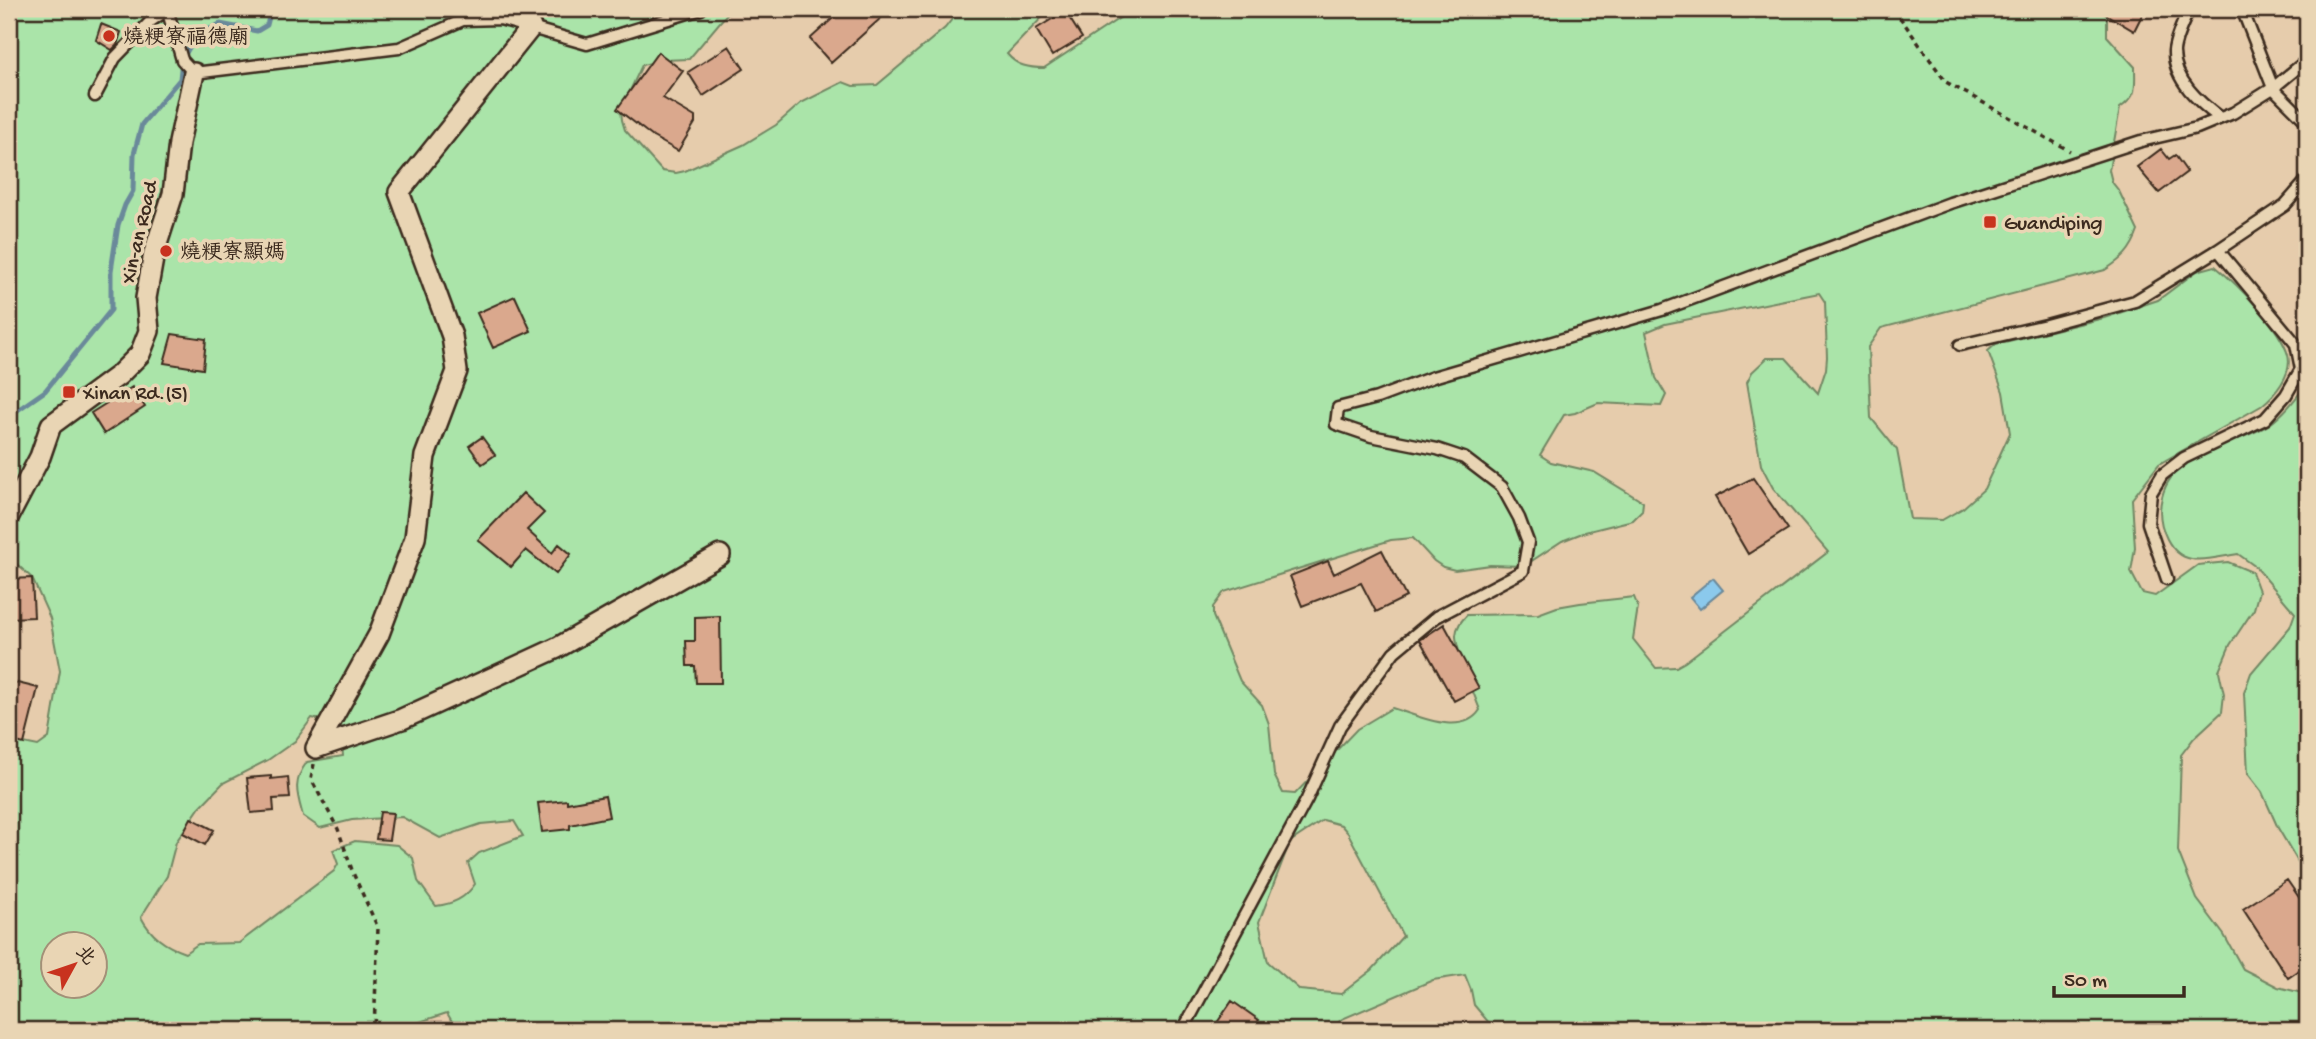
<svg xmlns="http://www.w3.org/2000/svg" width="2316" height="1039" font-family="'Gochi Hand','LXGW WenKai TC',sans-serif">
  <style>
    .green { fill: #aae4a9; stroke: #728764; stroke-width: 2; fill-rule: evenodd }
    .water { fill: #8bc9ec; stroke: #6b899a; stroke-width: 2 }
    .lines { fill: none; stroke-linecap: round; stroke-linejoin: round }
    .stream { stroke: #6b899a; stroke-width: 5 }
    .building { fill: #daa88d; stroke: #3b2a1e; stroke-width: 2 }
    .service-casing { stroke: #3b2a1e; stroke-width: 15 }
    .minor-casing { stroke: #3b2a1e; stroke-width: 24 }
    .path { stroke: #3b2a1e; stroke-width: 3.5; stroke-dasharray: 5 5; stroke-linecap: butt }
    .service { stroke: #e9d5b4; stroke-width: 10 }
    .minor { stroke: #e9d5b4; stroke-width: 19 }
    .poi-dot { fill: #c8321e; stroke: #e9d5b4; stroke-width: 2.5 }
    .labels { text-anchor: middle; stroke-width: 7; stroke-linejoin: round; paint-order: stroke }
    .poi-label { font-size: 21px; fill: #3b2a1e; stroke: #e9d5b4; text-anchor: start }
    .street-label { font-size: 21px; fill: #3b2a1e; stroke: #e9d5b4 }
  </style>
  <rect width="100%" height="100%" fill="#e6ccac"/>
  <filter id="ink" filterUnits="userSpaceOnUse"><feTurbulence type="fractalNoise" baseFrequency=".0143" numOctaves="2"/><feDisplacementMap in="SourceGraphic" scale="14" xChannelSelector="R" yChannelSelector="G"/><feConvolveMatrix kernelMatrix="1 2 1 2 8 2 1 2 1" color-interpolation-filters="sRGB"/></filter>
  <g filter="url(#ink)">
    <path class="green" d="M9,9H731L689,59L663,60L642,65L621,110L622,120L625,130L662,171L676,173L685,171L743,145L776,125L801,103L843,82L853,86L877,85L945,28L960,9H1050L1007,54C1017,66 1029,68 1044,68L1127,13L1129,9H2107V36L2135,67C2135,87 2138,96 2120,108L2109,170L2112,182L2119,191L2138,231C2131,251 2122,259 2105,270L1881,328L1868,347L1871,418L1897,450L1910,519L1942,520L1963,508L1984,489L2010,433L2003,392L1988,351L1996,344L2104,318L2158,300L2197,271L2215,266C2237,284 2280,327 2288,355C2293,374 2275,395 2261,406L2159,464L2132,499L2135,548L2131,572L2142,593L2155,596L2198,565L2228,562L2252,572L2259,591L2254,609L2230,645L2219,671L2224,694L2222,712L2194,738L2181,755L2178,851L2197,899L2224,935L2243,969L2278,987L2302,993L2307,992V1030H1495L1474,1005L1471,990L1465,975L1433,980L1342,1019L1330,1030H457L447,1013L395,1030H9V740L38,746L49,738L60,671L50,618L32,578L9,557ZM1819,293L1825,302L1827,357L1826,369L1818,393L1786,358H1767L1752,372L1747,382L1761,465L1773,488L1828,552L1685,662L1676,667L1656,668L1633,639L1638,607L1634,597L1580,603L1557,607L1538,614L1467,615C1461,621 1457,626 1456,635C1455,648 1474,694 1480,710C1462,738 1416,715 1392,708L1357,729L1295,794L1283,793L1274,775L1269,724L1262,705L1240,681L1213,616V607L1224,592L1391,540L1413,538L1434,561L1443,567L1455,570L1490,565L1524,566L1562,541L1585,532L1633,520L1642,511L1643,502L1594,472L1551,462L1540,455L1564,415L1575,413L1598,403L1661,406L1666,395L1656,378L1646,332L1665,324ZM312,718L321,720L342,743L343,756L307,762C292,782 297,794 303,816L320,828L352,820L402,817L440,838L481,824L514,821L523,836L479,853L468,863L475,884C465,899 452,904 436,906L418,881L413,858L397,845L355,841L333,850L338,864L334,871L239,943L198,944L185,953C165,946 151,936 141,917L167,876L176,842L200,807L223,783L268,760L295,741ZM1323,820L1341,825L1348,833L1403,936L1372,970L1341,994L1300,990L1268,962L1259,922L1290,842ZM52,944H94V986H52Z
      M2307,384V877L2278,828L2262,792L2248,774L2244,693L2251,673L2290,627L2295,613L2256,567L2238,554C2209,558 2183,570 2167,539C2160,525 2158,512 2162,497C2173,450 2237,446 2270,424C2285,413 2296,398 2307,384Z"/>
    <path class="water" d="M1713,578L1723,590L1700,609L1690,597Z"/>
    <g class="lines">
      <path class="stream" d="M9,416L45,391L111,310V271L118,225L125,205L133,191L134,154L142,124L180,79L182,60L191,44L198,35L220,24L257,31L267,25L271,9"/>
    </g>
    <path class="building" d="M843,9H872L881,18L831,63L810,39Z
      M2097,9H2145L2134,31Z
      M1065,11L1082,38L1052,56L1036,29Z
      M101,24L121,32L117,45L112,50L96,40Z
      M729,46L744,69L703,96L688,72Z
      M658,52L683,71L663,98L695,117V123L678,151L653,137L617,109Z
      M2161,149L2169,159L2175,155L2187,172L2159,193L2137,167Z
      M515,296L531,331L493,348L477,313Z
      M172,334L206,339L203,369L164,363Z
      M132,387L145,407L104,434L91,413Z
      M482,437L495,455L482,464L469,446Z
      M1753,478L1788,529L1748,554L1715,497Z
      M523,493L544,513L527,530L552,553L559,544L571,554L556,574L526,550L511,567L478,540Z
      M1382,550L1406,597L1376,612L1361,583L1302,606L1290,576L1328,561L1334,574Z
      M32,578L34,617L9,618V579Z
      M720,616L721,683H696L695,666H687L686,641H695V617Z
      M1444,624L1479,688L1454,701L1420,640Z
      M9,681L38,688L24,744L9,740Z
      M271,776V779L288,777L290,798L273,799L274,811L251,813L247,778Z
      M605,796L609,817L570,825V829L542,832L538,803L567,800V803Z
      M380,812L393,813L389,840L376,839Z
      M191,818L214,830L205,845L183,833Z
      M2287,880L2307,909V965L2288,978L2243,909Z
      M1232,1001L1259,1020L1252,1030H1212Z"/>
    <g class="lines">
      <g class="service-casing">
        <path id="service" d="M167,9L182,60L194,73L399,48L463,20L500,19L587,44L701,9
          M2189,9C2184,21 2175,38 2174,51C2173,80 2200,103 2220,118
          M2242,9L2273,88L2307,122
          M95,96L115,58L151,21L167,10
          M1960,345L2046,325L2135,301L2218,250
          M2167,579L2148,523L2151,493L2162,475L2184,458L2265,419L2286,395L2301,369L2296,344L2218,250L2285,205L2307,180
          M1183,1030L1307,799L1340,726L1394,652L1436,617L1523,571L1528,542L1519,518L1502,487L1464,458L1437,449L1371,436L1336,424L1338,408L1377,398L1433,377L1662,310L1950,203L2141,141L2197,128L2233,113L2273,88L2307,60"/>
      </g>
      <g class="minor-casing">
        <path id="minor" d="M9,516L40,457L51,425L119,375L140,354L149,331L146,298L154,253L173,194L179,143L194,73
          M316,748L379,634L415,538L425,456L457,371L452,336L399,192L531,27
          M316,748L402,719L557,648L720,555"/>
      </g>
      <path class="path" d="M1894,9L1946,82L2070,151
        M314,764L311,779L338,829L353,873L378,928L374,1030"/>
      <use href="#service" class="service"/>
      <use href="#minor" class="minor"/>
    </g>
  </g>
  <g class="poi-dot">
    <circle cx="109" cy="36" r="7"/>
    <rect x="1983" y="215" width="14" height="14" rx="3.5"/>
    <circle cx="166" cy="251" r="7"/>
    <rect x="62" y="385" width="14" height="14" rx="3.5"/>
  </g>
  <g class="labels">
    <g class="poi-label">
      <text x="123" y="43">燒粳寮福德廟</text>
      <text x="2004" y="229">Guandiping</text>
      <text x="180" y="258">燒粳寮顯媽</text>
      <text x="83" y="399">Xinan Rd.(5)</text>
    </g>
    <g class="street-label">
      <text transform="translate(138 232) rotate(-77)" y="7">Xin-an Road</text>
    </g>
  </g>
  <rect width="2316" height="1039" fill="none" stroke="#e9d5b4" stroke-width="35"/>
  <rect x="18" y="18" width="2281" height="1004" fill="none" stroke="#3b2a1e" stroke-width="2.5" filter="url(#ink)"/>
  <g transform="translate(74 965) rotate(50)"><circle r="33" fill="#e9d5b4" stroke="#a39178" stroke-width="2"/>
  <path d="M0-5L12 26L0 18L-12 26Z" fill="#c8321e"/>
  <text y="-10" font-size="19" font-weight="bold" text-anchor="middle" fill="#3b2a1e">北</text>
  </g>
  <path d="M2054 986v10h130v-10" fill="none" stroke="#3b2a1e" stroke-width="3.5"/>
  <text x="2064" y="986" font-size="21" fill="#3b2a1e" stroke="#e9d5b4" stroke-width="5" paint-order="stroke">50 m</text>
</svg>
